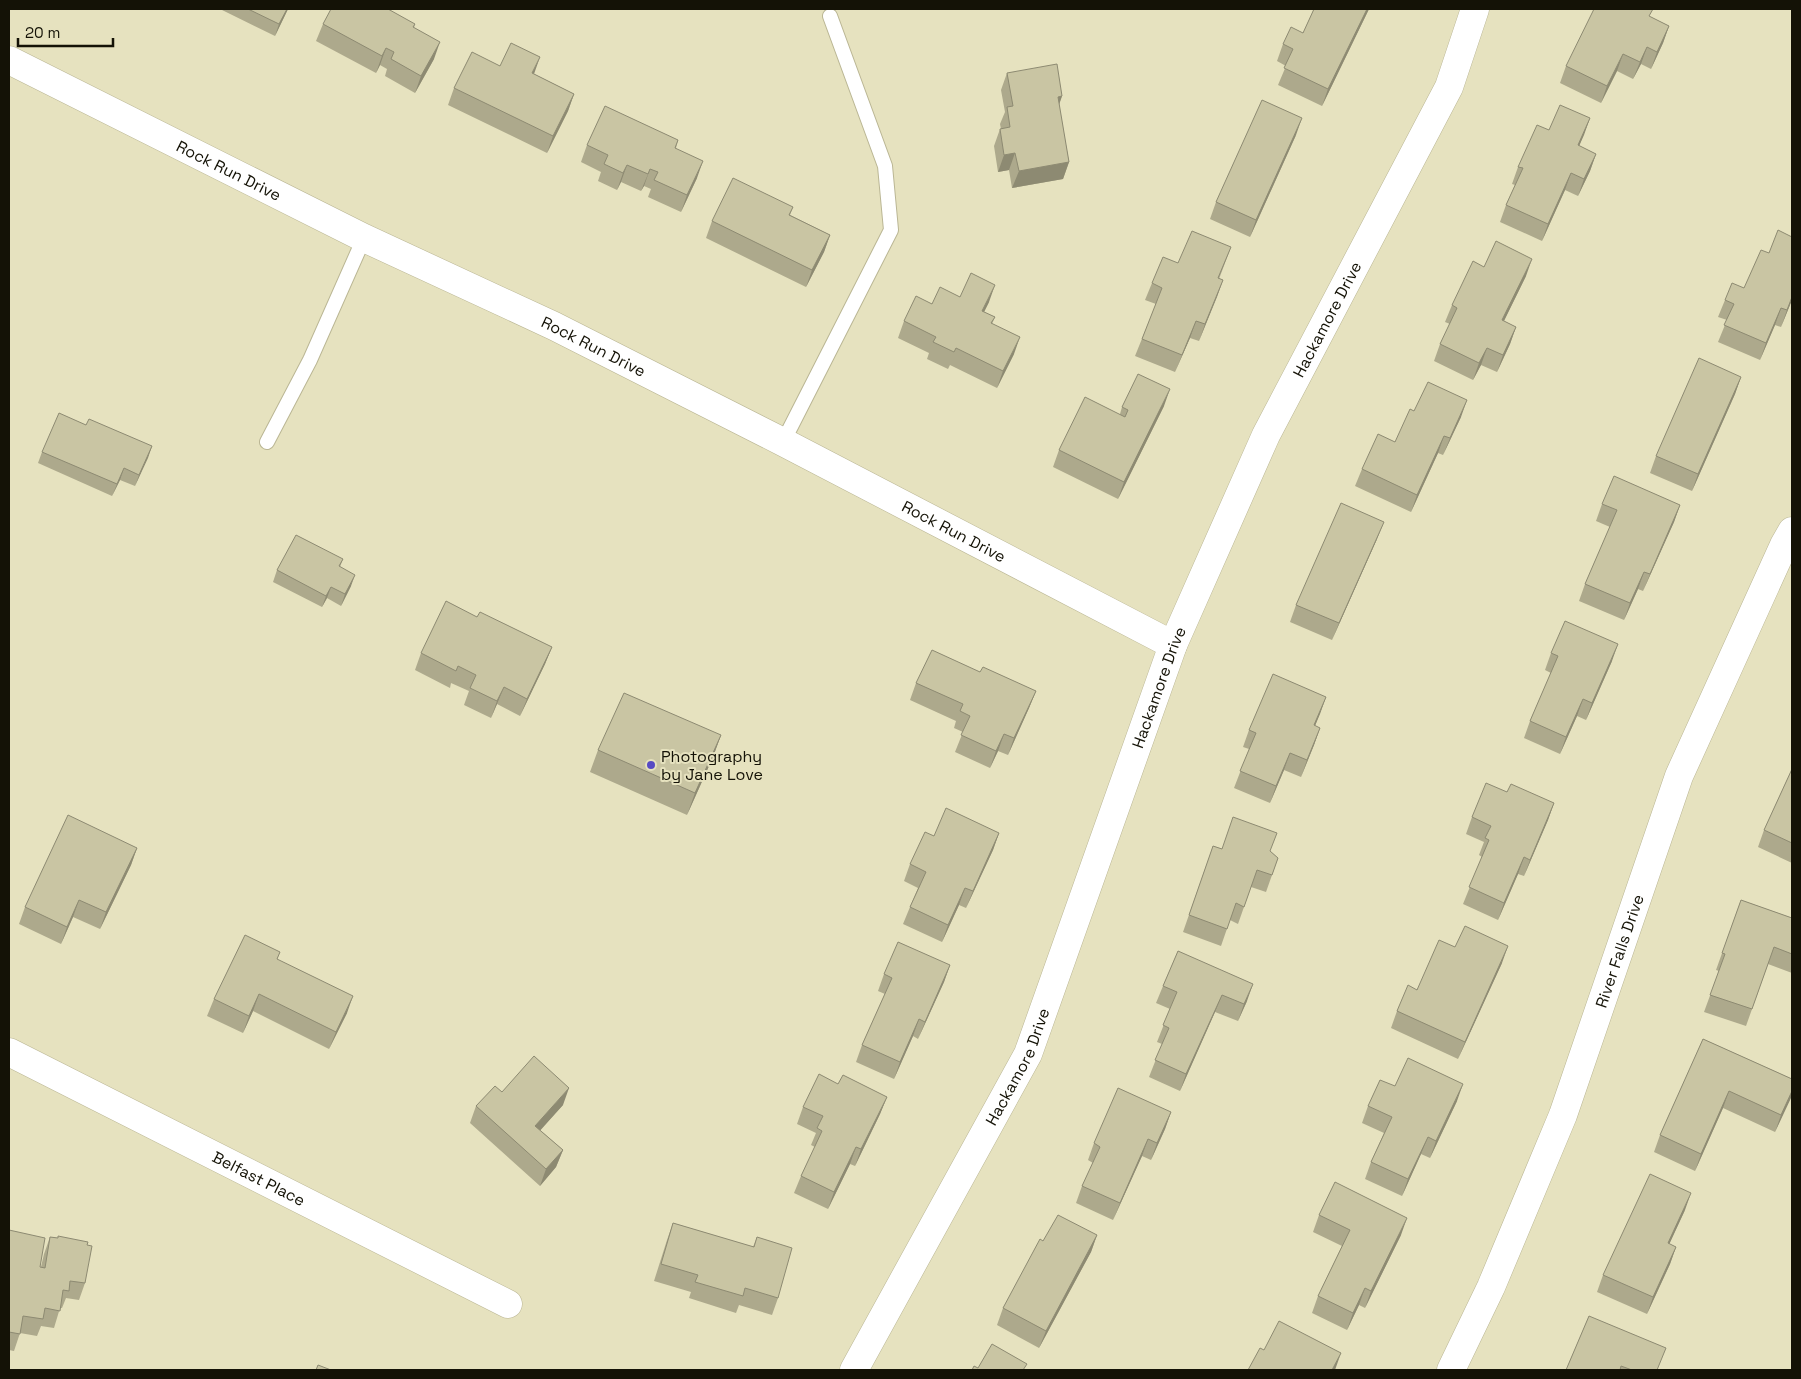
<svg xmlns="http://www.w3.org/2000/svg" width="1801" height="1379" font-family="'Space Grotesk',sans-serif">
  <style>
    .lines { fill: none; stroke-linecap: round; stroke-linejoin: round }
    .lane-casing { stroke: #bab694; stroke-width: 16 }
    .street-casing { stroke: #bab694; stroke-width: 29 }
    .lane { stroke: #fff; stroke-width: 14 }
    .street { stroke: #fff; stroke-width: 28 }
    .wall { fill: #ada98c }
    .shaded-wall { fill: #8d8a72 }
    .building { fill: #c9c5a3; stroke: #8d8a72 }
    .poi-dot { fill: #574bc3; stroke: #e6e2bf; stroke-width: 2 }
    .labels { text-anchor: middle; stroke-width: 4; stroke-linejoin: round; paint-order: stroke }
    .street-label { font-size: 16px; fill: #141206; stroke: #e6e2bf }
    .poi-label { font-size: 16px; fill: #141206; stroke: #e6e2bf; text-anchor: start }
  </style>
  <rect width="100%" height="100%" fill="#e6e2bf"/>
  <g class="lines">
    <g class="lane-casing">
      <path id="lane" d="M267,442L310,360L364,238
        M783,442L891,230L885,166L830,16"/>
    </g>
    <g class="street-casing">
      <g id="street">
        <path id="s1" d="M9,60L364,238L554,326L783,442L1173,645"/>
        <path id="s2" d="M9,1052L508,1304"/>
        <path id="s3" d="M854,1370L1028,1054L1173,645L1266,435L1449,87L1475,9"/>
        <path id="s4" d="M1451,1370L1491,1287L1563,1115L1679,776L1784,545L1792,531"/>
      </g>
    </g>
    <use href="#lane" class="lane"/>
    <use href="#street" class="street"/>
  </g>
  <path class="wall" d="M220,9H288L275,36Z
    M1314,9H1369L1322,106L1278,85L1286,66L1277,61L1283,44L1303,33Z
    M1650,17L1669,26L1663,43L1651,69L1641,64L1633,79L1617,71L1601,103L1560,83L1566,66Z
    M323,24H415L414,28L434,59L415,93L385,76L387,69L380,65L376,73L316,41Z
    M500,66L534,74L574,94L568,111L547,153L448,105L454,88Z
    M1007,73L1062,96L1059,105L1069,162L1063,179L1012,188L1009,170L998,172L994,146L1000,129H1001L1000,124L1005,112L1001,90Z
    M1590,118L1579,146L1596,154L1590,171L1578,196L1565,190L1542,241L1500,222L1506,205L1515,185L1512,184L1518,167L1549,130Z
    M1296,135L1250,237L1210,219L1216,202Z
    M678,140L676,148L697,178L681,212L648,197L651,189L644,186L641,191L621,182L617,190L598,181L601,172L581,162L587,145Z
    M793,207L790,215L830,235L824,252L806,287L706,238L712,221Z
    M1231,247L1219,279L1223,280L1199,341L1190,338L1175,372L1135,356L1156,304L1145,300L1152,283L1178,263Z
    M1484,267L1526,276L1504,321L1516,327L1510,344L1497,372L1481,365L1473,380L1434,361L1440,344L1450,324L1445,322L1452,305Z
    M1744,288L1792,300L1781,327L1775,325L1760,360L1718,342L1727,320L1718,317L1725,300Z
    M960,297L989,302L984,312L995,317L992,324L1014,354L997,388L950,365L948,369L927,359L929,353L898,338L904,321L932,304Z
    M1741,377L1735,394L1692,491L1650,473L1656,456Z
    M1164,406L1118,499L1053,467L1059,450L1120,414L1122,407Z
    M1414,411L1461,417L1443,455L1438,453L1411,512L1355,486L1362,469L1395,442Z
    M86,425L152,446L135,486L120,480L112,496L38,463L42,452Z
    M1602,504L1680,505L1674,522L1643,591L1638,589L1624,620L1579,601L1585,584L1610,527L1596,521Z
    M1377,539L1332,640L1290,622L1296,605Z
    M343,559L340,567L351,586L341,606L327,598L322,607L273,582L277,570Z
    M477,617L552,647L545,664L520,716L497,704L491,718L464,705L469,691L451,683L450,688L415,670L421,653Z
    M1551,653L1612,661L1586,720L1577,716L1560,754L1524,738L1530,721L1551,673L1545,670Z
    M980,672L1036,691L1029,708L1008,755L998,751L990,768L955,752L963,732L954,728L956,721L910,700L916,683Z
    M1326,697L1315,726L1320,728L1314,745L1301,777L1284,770L1270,803L1234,788L1249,749L1243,747L1249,730Z
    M721,735L713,757L687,815L590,772L598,750Z
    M1792,769V863L1758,847L1764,830Z
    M1507,792L1554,803L1548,820L1524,876L1518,874L1498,920L1463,904L1482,857L1479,855L1484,842L1466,834L1472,817Z
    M999,833L993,850L966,908L959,905L942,942L903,924L910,907L918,888L904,881L910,864L934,836Z
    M1213,846L1222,849L1270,851L1278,858L1266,892L1251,887L1238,924L1230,920L1221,946L1183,932Z
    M137,848L131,865L100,929L73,917L61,944L19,924L25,907Z
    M1741,900L1792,918V973L1768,964L1746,1026L1704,1012L1719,971L1716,970Z
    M1455,947L1502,963L1458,1059L1391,1028L1397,1011Z
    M1178,951L1247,1001L1238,1021L1215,1012L1180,1091L1149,1077L1162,1044L1157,1042L1170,1009L1156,1003L1163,986Z
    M280,952L277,959L347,1013L329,1049L253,1011L243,1033L207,1016L214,999Z
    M950,965L944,982L918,1039L913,1036L894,1079L856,1062L862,1045L885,994L878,991L884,974Z
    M1703,1039L1792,1079V1093L1775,1132L1723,1108L1695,1171L1654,1152L1660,1135Z
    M838,1084L887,1097L880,1114L855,1166L850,1164L828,1209L794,1193L801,1176L815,1147L811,1145L816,1133L797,1124L803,1107Z
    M1395,1086L1457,1101L1430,1158L1421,1154L1402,1196L1365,1179L1371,1162L1384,1133L1362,1123L1368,1106Z
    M502,1092L563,1105L540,1130L563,1150L556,1167L540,1186L470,1123L476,1106Z
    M1171,1112L1165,1129L1151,1160L1142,1156L1113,1220L1076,1203L1082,1186L1093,1163L1088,1160L1094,1143Z
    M1685,1210L1669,1244L1676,1247L1670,1264L1647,1314L1597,1292L1603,1275Z
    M1319,1215L1401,1235L1365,1308L1359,1305L1347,1330L1312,1313L1318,1296L1342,1246L1313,1232Z
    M673,1223L753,1247L757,1237L778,1298L772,1315L739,1305L736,1313L689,1298L691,1292L654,1281L667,1240Z
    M9,1231L40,1267H41L44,1254L50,1237L87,1245L85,1283L79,1300L66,1298L62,1308H60L54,1328L41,1326L37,1336L20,1333L14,1351L9,1350Z
    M1097,1235L1091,1252L1039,1348L997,1325L1003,1308L1043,1241Z
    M1589,1316L1658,1370H1566Z"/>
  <path class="shaded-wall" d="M287,9H288L275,36L279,24Z
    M1367,9H1369L1322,106L1328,89Z
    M1669,26L1663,43L1651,69L1657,52Z
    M440,42L434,59L415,93L421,76Z
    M1647,47L1641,64L1633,79L1640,62Z
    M386,48L380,65L376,73L382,56Z
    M1623,54L1617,71L1601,103L1607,86Z
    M540,57L534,74L532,73Z
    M574,94L568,111L547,153L553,136Z
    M1062,96L1056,113L1058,97Z
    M1302,118L1296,135L1250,237L1256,220Z
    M1590,118L1584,135L1572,162L1578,145Z
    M1015,153L1009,170L998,172L1004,155Z
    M1596,154L1590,171L1578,196L1584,179Z
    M703,161L697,178L681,212L687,195Z
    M1069,162L1063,179L1012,188L1019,171Z
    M627,165L621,182L617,190L623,173Z
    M650,169L644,186L641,191L648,174Z
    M1571,173L1565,190L1542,241L1548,224Z
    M830,235L824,252L806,287L812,270Z
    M1532,259L1526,276L1496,337L1502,320Z
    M1223,280L1217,297L1199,341L1205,324Z
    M995,285L989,302L976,328L982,311Z
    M1792,297V300L1781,327L1787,310Z
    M1781,308L1775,325L1760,360L1766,343Z
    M1196,321L1190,338L1175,372Z
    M1516,327L1510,344L1497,372L1503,355Z
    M1020,337L1014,354L997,388L1003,371Z
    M1487,348L1481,365L1473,380L1479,363Z
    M1741,377L1735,394L1692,491L1698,474Z
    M1170,389L1164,406L1118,499L1124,482Z
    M1467,400L1461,417L1443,455L1450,438Z
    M1444,436L1438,453L1411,512L1417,495Z
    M152,446L148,458L135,486L139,475Z
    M124,468L120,480L112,496L117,484Z
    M1680,505L1674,522L1643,591L1650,574Z
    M1384,522L1377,539L1332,640L1339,623Z
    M1644,572L1638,589L1624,620L1630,603Z
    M355,575L351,586L341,606L345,594Z
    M331,587L327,598L322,607L326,596Z
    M1618,644L1612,661L1586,720L1592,703Z
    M552,647L545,664L520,716L527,699Z
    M504,687L497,704L491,718L497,701Z
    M1036,691L1029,708L1008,755L1014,738Z
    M1326,697L1320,714L1308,742L1314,725Z
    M1583,699L1577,716L1560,754L1566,737Z
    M1320,728L1314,745L1301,777L1307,760Z
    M1004,734L998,751L990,768L996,751Z
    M721,735L713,757L687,815L695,793Z
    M1290,753L1284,770L1270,803L1276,786Z
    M1554,803L1548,820L1524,876L1530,860Z
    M999,833L993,850L966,908L973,891Z
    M137,848L131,865L100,929L106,912Z
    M1524,857L1518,874L1498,920L1504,903Z
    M965,888L959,905L942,942L948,925Z
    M79,900L73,917L61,944L67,927Z
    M1508,946L1502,963L1458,1059L1465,1042Z
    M950,965L944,982L918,1039L925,1022Z
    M1253,984L1247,1001L1238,1021L1244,1004Z
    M259,994L253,1011L243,1033L249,1016Z
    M1222,995L1215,1012L1180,1091L1186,1074Z
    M353,996L347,1013L329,1049L336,1032Z
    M919,1019L913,1036L894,1079L900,1062Z
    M1463,1084L1457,1101L1430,1158L1436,1141Z
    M569,1088L563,1105L529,1143L535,1126Z
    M1729,1091L1723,1108L1695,1171L1701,1154Z
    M1792,1091L1791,1098L1775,1132L1781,1115Z
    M887,1097L880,1114L855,1166L861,1149Z
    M1171,1112L1165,1129L1151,1160L1157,1143Z
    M1428,1137L1421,1154L1402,1196L1408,1179Z
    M1148,1139L1142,1156L1113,1220L1120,1203Z
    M856,1147L850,1164L828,1209L834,1192Z
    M563,1150L556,1167L540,1186L546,1169Z
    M1691,1193L1685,1210L1662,1260L1668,1243Z
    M1407,1218L1401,1235L1365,1308L1371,1291Z
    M1097,1235L1091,1252L1039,1348L1046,1331Z
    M1676,1247L1670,1264L1647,1314L1653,1297Z
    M1365,1288L1359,1305L1347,1330L1353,1313Z
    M1341,1353L1335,1370H1332Z"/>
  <path class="building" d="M248,9H287L279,24Z
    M331,9H388L415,24L413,27L440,42L421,76L391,59L394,52L386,48L382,56L323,24Z
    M1314,9H1367L1328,89L1284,68L1293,49L1283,44L1291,27L1303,33Z
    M1594,9H1653L1649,16L1669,26L1657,52L1647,47L1640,62L1623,54L1607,86L1566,66Z
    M511,43L540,57L532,73L574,94L553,136L454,88L472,52L500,66Z
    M1057,64L1062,96L1058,97L1069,162L1019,171L1015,153L1004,155L1000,129L1010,127L1007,107L1013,106L1007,73Z
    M1262,100L1302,118L1256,220L1216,202Z
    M1560,105L1590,118L1578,145L1596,154L1584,179L1571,173L1548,224L1506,205L1523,168L1518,167L1537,125L1549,130Z
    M605,106L678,140L675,148L703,161L687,195L654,180L658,172L650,169L648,174L627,165L623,173L604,164L608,155L587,145Z
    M733,178L793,207L789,215L830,235L812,270L712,221Z
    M1778,230L1792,237V297L1787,310L1781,308L1766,343L1724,325L1734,304L1725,300L1732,283L1744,288L1761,250L1769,253Z
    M1192,231L1231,247L1218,278L1223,280L1205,324L1196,321L1182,355L1142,339L1162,288L1152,283L1163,257L1178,263Z
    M1496,241L1532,259L1502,320L1516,327L1503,355L1487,348L1479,363L1440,344L1457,308L1452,305L1473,261L1484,267Z
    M971,273L995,285L982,311L995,317L991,323L1020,337L1003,371L956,348L954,352L933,342L936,337L904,321L916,296L932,304L940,287L960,297Z
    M1699,358L1741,377L1698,474L1656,456Z
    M1138,374L1170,389L1124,482L1059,450L1085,397L1125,417L1128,410L1122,407Z
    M1428,382L1467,400L1450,438L1444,436L1417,495L1362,469L1378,434L1395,442L1410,409L1414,411Z
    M59,413L86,425L89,419L152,446L139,475L124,468L117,484L42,452Z
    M1614,476L1680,505L1650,574L1644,572L1630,603L1585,584L1617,510L1602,504Z
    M1341,503L1384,522L1339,623L1296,605Z
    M296,535L343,559L339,566L355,575L345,594L331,587L326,596L277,570Z
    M446,601L477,617L480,612L552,647L527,699L504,687L497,701L470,688L476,675L458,666L456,671L421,653Z
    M1565,621L1618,644L1592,703L1583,699L1566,737L1530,721L1558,656L1551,653Z
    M932,650L980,672L983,667L1036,691L1014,738L1004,734L996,751L961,735L970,716L960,711L963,704L916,683Z
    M1273,674L1326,697L1314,725L1320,728L1307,760L1290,753L1276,786L1240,771L1256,733L1249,730Z
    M624,693L721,735L695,793L598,750Z
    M1792,769V843L1764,830Z
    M1486,783L1507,792L1511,784L1554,803L1530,860L1524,857L1504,903L1469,887L1489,840L1485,838L1491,826L1472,817Z
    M946,808L999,833L973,891L965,888L948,925L910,907L926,872L910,864L925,832L934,836Z
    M68,815L137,848L106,912L79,900L67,927L25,907Z
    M1233,817L1277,833L1270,851L1278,858L1272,875L1257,870L1244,907L1236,903L1227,929L1189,915L1213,846L1222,849Z
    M1741,900L1792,918V954L1774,947L1752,1009L1710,995L1725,954L1722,953Z
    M1465,926L1508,946L1465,1042L1397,1011L1408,985L1417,990L1439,940L1455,947Z
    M245,935L280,952L277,959L353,996L336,1032L259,994L249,1016L214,999Z
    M898,942L950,965L925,1022L919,1019L900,1062L862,1045L892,978L884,974Z
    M1178,951L1253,984L1244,1004L1222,995L1186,1074L1155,1060L1169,1028L1163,1025L1177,992L1163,986Z
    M1703,1039L1792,1079V1091L1781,1115L1729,1091L1701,1154L1660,1135Z
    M534,1056L569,1088L535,1126L563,1150L546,1169L476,1106L495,1086L502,1092Z
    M1408,1058L1463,1084L1436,1141L1428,1137L1408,1179L1371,1162L1392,1117L1368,1106L1380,1080L1395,1086Z
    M819,1074L838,1084L843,1075L887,1097L861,1149L856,1147L834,1192L801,1176L822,1131L817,1128L823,1116L803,1107Z
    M1118,1088L1171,1112L1157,1143L1148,1139L1120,1203L1082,1186L1100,1147L1094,1143Z
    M1650,1174L1691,1193L1668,1243L1676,1247L1653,1297L1603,1275Z
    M1335,1182L1407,1218L1371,1291L1365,1288L1353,1313L1318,1296L1350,1230L1319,1215Z
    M1058,1215L1097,1235L1046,1331L1003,1308L1040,1239L1043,1241Z
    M673,1223L754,1247L757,1237L792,1248L778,1298L745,1288L743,1296L695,1282L698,1275L661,1264Z
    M9,1230L45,1238L40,1267L45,1268L50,1237L58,1238V1236L88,1242L87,1245L92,1246L85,1283L70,1281L69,1291L63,1290L60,1311L45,1308L43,1319L23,1316L20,1334L9,1332Z
    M1589,1316L1666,1348L1657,1370H1632L1621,1366L1620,1370H1566Z
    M1279,1321L1341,1353L1332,1370H1248L1260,1348L1264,1350Z
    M992,1344L1027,1364L1023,1370H972L974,1366L978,1368Z
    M318,1365L331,1370H316Z"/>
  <circle class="poi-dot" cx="651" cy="765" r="5"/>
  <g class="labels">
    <g class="street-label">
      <text dy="6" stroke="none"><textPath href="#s1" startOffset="246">Rock Run Drive</textPath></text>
      <text dy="6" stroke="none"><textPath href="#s3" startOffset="1155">Hackamore Drive</textPath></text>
      <text dy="6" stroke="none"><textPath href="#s1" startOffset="651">Rock Run Drive</textPath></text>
      <text dy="6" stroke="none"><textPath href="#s1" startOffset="1056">Rock Run Drive</textPath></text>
      <text dy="6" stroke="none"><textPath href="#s3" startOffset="750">Hackamore Drive</textPath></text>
      <text dy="6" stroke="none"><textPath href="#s4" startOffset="452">River Falls Drive</textPath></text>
      <text dy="6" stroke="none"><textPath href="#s3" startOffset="345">Hackamore Drive</textPath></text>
      <text dy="6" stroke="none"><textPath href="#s2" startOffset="280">Belfast Place</textPath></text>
    </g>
    <g class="poi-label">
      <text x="661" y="762">Photography<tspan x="661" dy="18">by Jane Love</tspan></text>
    </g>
  </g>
  <rect width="1801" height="1379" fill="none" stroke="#141206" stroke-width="20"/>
  <path d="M18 38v8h95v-8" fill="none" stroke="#141206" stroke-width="2.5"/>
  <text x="25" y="38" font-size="15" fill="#141206" stroke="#e6e2bf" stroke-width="4" paint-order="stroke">20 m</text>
</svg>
